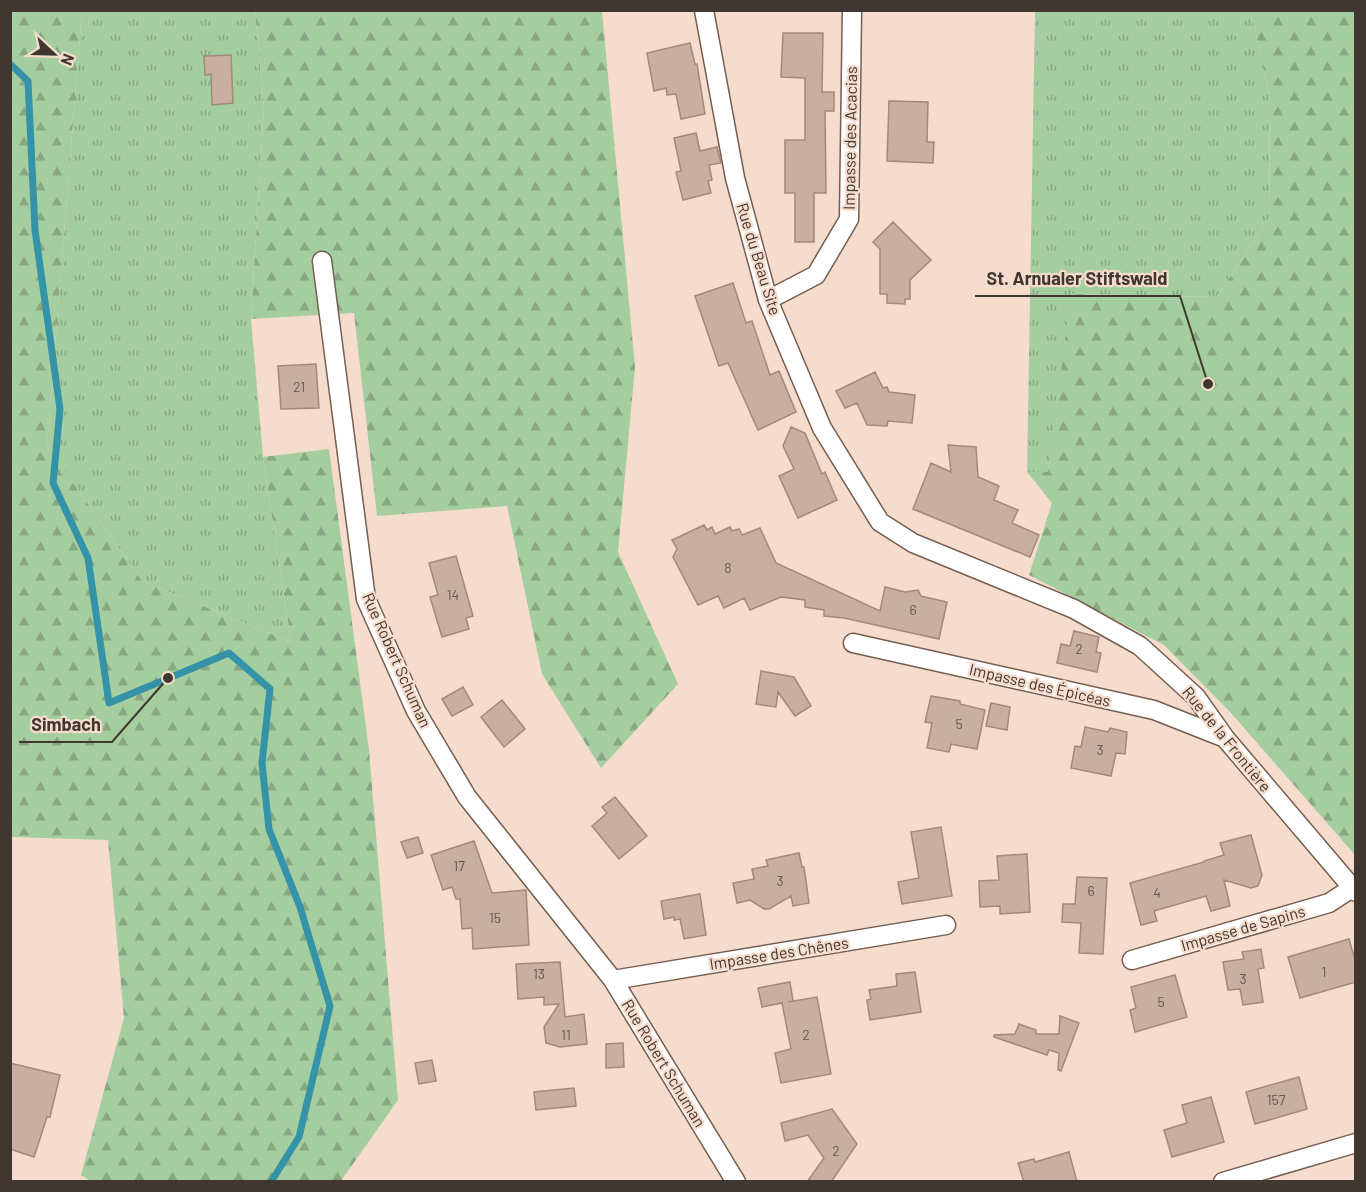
<svg xmlns="http://www.w3.org/2000/svg" width="1366" height="1192" font-family="Barlow,sans-serif">
  <style>
    .grass { fill: url(#grass-tufts) }
    .forest { fill: url(#forest-firs) }
    .lines { fill: none; stroke-linecap: round; stroke-linejoin: round }
    .stream { stroke: #3593a8; stroke-width: 7 }
    .building { fill: #c8b0a0; stroke: #a1897b; stroke-width: 1.5 }
    .street-casing { stroke: #745e50; stroke-width: 21 }
    .street { stroke: #fff; stroke-width: 18 }
    .labels { text-anchor: middle; stroke-width: 4.5; stroke-linejoin: round; paint-order: stroke }
    .number-label { font-size: 14px; fill: #63554d }
    .street-label { font-size: 16px; fill: #413731; stroke: #f5dccc }
    .leader { fill: none; stroke: #413731; stroke-width: 2 }
    .callout-dot { fill: #413731; stroke: #f5dccc; stroke-width: 2 }
    .callout-label { font-size: 18px; text-anchor: middle; font-weight: bold; fill: #413731; stroke: #f5dccc; stroke-width: 4.5; stroke-linejoin: round; paint-order: stroke }
  </style>
  <defs>
    <pattern id="grass-tufts" width="24" height="20" patternUnits="userSpaceOnUse" patternTransform="scale(1.5)"><rect width="24" height="20" fill="#a5cea0"/><path d="M3 7l-1-3M5 7V3M7 7l1-3M15 17l-1-3M17 17v-4M19 17l1-3" fill="none" stroke="#88a883"/></pattern>
    <pattern id="forest-firs" width="22" height="20" patternUnits="userSpaceOnUse" patternTransform="scale(1.5)"><rect width="22" height="20" fill="#a5cea0"/><path d="M5 1l3.5 6h-7zM16 11l3.5 6h-7z" fill="#88a883"/></pattern>
  </defs>
  <rect width="100%" height="100%" fill="#f5dccc"/>
  <path class="grass" d="M82,11H255L264,106L251,319L263,457L291,642L142,581L47,446Z
    M1035,11H1251L1270,99L1269,218L1217,297L1072,294L1048,473L1027,472Z"/>
  <path class="forest" d="M11,10L82,11L47,446L142,581L291,642L263,457L329,449L369,750L398,1100L341,1181L92,1182L81,1175L124,1018L108,840L11,837Z
    M255,11H602L635,367L618,552L678,684L601,768L542,674L507,506L377,516L354,313L251,319L264,106Z
    M1251,11H1355V855L1231,713L1164,645L1029,575L1052,503L1027,472H1048L1071,294L1217,297L1269,218L1270,99Z"/>
  <g class="lines">
    <path class="stream" d="M10,64L28,81L35,230L60,409L53,483L88,558L109,703L229,653L270,689L262,763L269,829L300,907L330,1006L299,1137L271,1182"/>
  </g>
  <path class="building" d="M783,33H823L822,92H834V111H825L826,193H814V242H795V193H785V140H805V78L781,77Z
    M690,43L695,64H697L705,114L681,119L676,94L667,95L666,88L654,91L647,53Z
    M231,55L233,103L212,105L211,74L205,75L204,56Z
    M889,101L928,102L927,142H934L933,163L887,161Z
    M696,133L700,151L717,147L721,163L709,165L712,180L708,181L711,193L683,200L676,172L681,171L674,138Z
    M893,222L931,260L910,280V299H905V304L887,303V294H880V249L873,242Z
    M733,283L746,323L752,321L770,375L779,371L796,412L758,430L728,363L719,366L695,296Z
    M316,364L319,408L281,409L278,366Z
    M875,372L883,388L887,387L889,392L915,395L912,423L888,421L887,426L867,425L857,403L845,408L836,391Z
    M791,427L805,433L822,474L825,472L837,500L798,518L779,476L794,469L783,446Z
    M948,445L976,447L978,477L999,486L994,500L1018,510L1012,523L1039,535L1030,557L913,509L931,463L951,472Z
    M704,525L707,530L712,527L715,534L730,527L732,531L739,529L742,535L760,528L776,563L880,611L885,587L905,592L918,590L921,596L947,602L939,639L844,618L824,616V610L805,607V600L781,597L750,610L744,598L724,608L718,596L698,605L673,557L677,549L672,540Z
    M456,556L473,616L466,618L469,629L442,637L430,597L438,595L429,563Z
    M1074,631L1099,637L1096,652L1101,653L1097,672L1057,663L1061,644L1070,646Z
    M761,671L794,677L811,706L795,716L778,692L776,707L756,704Z
    M463,687L473,705L452,716L442,699Z
    M931,696L960,701V704L985,710L977,749L951,744L949,752L927,748L932,723L925,722Z
    M502,700L525,729L504,747L481,717Z
    M991,703L1010,707L1007,730L986,726Z
    M1085,727L1108,732L1110,728L1127,732L1125,754L1116,753L1111,776L1071,768L1075,746L1081,747Z
    M615,797L647,836L619,859L592,826L607,813L602,807Z
    M941,827L952,896L902,904L898,882L919,878L911,832Z
    M1251,835L1262,875L1258,886L1251,888L1224,880L1230,906L1211,911L1206,896L1154,911L1157,921L1141,925L1130,883L1204,862V861L1224,855L1220,843Z
    M418,837L423,853L407,858L401,842Z
    M474,841L492,893L526,890L529,945L473,949L472,928L462,929L460,899H456L452,887L443,890L431,855Z
    M799,853L802,867H804L809,903L793,906L791,896L769,909H764L750,900L737,903L733,883L754,879L752,869L768,866L766,860Z
    M1027,854L1030,912L1000,914V906L980,907L979,881L999,880L997,856Z
    M1077,877L1107,878L1103,954L1079,953L1081,923L1062,922L1063,904H1075Z
    M700,894L706,935L684,939L680,919L674,920V917L664,919L661,901Z
    M1349,939L1356,963V982L1300,998L1288,957Z
    M1261,949L1264,968L1258,969L1263,1002L1243,1005L1240,989L1228,990L1223,962L1244,959L1242,952Z
    M560,962L565,1017L584,1014L587,1044L560,1047L546,1043L544,1027L559,1004L544,1005V997L518,999L516,964Z
    M915,972L921,1012L870,1020L867,1000L871,999L869,990L897,986L896,974Z
    M1175,975L1187,1017L1135,1032L1130,1010L1136,1008L1131,987Z
    M790,982L793,1001L788,1002L817,997L831,1074L781,1083L775,1053L791,1049L782,1003L762,1007L758,988Z
    M1060,1016L1079,1023L1061,1071L1058,1070L1059,1053L1049,1050L1047,1055L994,1037V1035L1015,1034L1019,1024L1036,1030V1034H1059Z
    M623,1043L624,1067L606,1068V1044Z
    M432,1060L436,1081L419,1084L415,1063Z
    M10,1063L60,1075L50,1117H47L34,1157L10,1149Z
    M1299,1077L1307,1109L1255,1124L1246,1092Z
    M574,1088L576,1106L536,1110L534,1092Z
    M1211,1097L1224,1142L1172,1157L1164,1130L1187,1123L1182,1105Z
    M832,1109L857,1144L831,1182H807L824,1158L808,1135L785,1141L781,1123Z
    M1069,1152L1077,1182H1024L1018,1163L1034,1159L1035,1162Z"/>
  <g class="lines">
    <g class="street-casing">
      <path id="street" d="M704,10L735,178L768,300L822,428L880,522L913,543L1074,609L1140,646L1196,697L1225,738L1356,892
        M322,261L366,599L416,711L467,797L613,980L736,1182
        M768,300L816,275L849,219L852,10
        M853,643L1154,710L1225,738
        M1132,960L1329,903L1352,888
        M613,980L946,925
        M1223,1182L1356,1143"/>
    </g>
    <use href="#street" class="street"/>
  </g>
  <g class="labels">
    <g class="number-label">
      <text x="299" y="392">21</text>
      <text x="728" y="573">8</text>
      <text x="453" y="600">14</text>
      <text x="913" y="615">6</text>
      <text x="1079" y="654">2</text>
      <text x="959" y="729">5</text>
      <text x="1100" y="755">3</text>
      <text x="459" y="871">17</text>
      <text x="780" y="886">3</text>
      <text x="1091" y="896">6</text>
      <text x="1157" y="898">4</text>
      <text x="495" y="923">15</text>
      <text x="1324" y="977">1</text>
      <text x="539" y="979">13</text>
      <text x="1243" y="984">3</text>
      <text x="1161" y="1007">5</text>
      <text x="566" y="1040">11</text>
      <text x="806" y="1040">2</text>
      <text x="1276" y="1105">157</text>
      <text x="836" y="1156">2</text>
    </g>
    <g class="street-label">
      <text transform="translate(850 138) rotate(-89)" y="6">Impasse des Acacias</text>
      <text transform="translate(759 259) rotate(73)" y="6">Rue du Beau Site</text>
      <text transform="translate(397 660) rotate(66)" y="6">Rue Robert Schuman</text>
      <text transform="translate(1040 685) rotate(13)" y="6">Impasse des Épicéas</text>
      <text transform="translate(1227 739) rotate(51)" y="6">Rue de la Frontière</text>
      <text transform="translate(1243 928) rotate(-16)" y="6">Impasse de Sapins</text>
      <text transform="translate(779 953) rotate(-9)" y="6">Impasse des Chênes</text>
      <text transform="translate(664 1063) rotate(59)" y="6">Rue Robert Schuman</text>
    </g>
  </g>
  <path class="leader" d="M1208 384L1180 296H975M168 678L112 742H19"/>
  <g class="callout-dot">
    <circle cx="1208" cy="384" r="6"/>
    <circle cx="168" cy="678" r="6"/>
  </g>
  <g class="callout-label">
    <text x="1077" y="285">St. Arnualer Stiftswald</text>
    <text x="66" y="731">Simbach</text>
  </g>
  <rect width="1366" height="1192" fill="none" stroke="#413731" stroke-width="24"/>
  <g transform="translate(54 54) rotate(112)" stroke="#f5dccc" stroke-width="4.5" paint-order="stroke">
  <path d="M0-4.5L10 22L0 15L-10 22Z" fill="#413731"/>
  <text y="-9" font-size="16" font-weight="bold" text-anchor="middle" fill="#413731">N</text>
  </g>
</svg>
